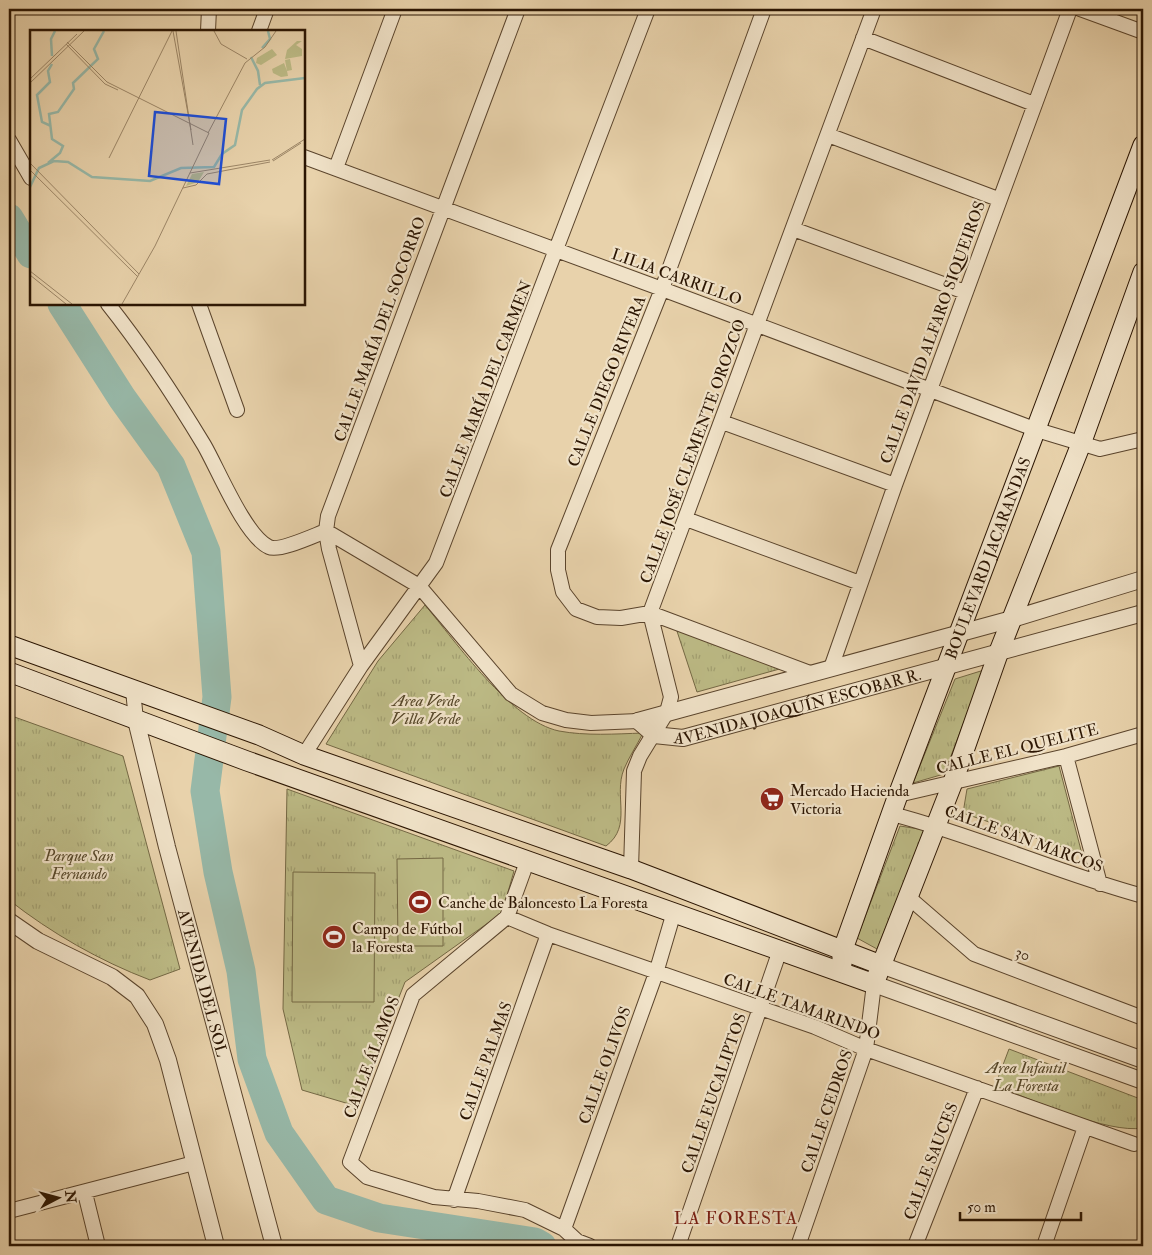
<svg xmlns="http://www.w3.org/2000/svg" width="1152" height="1255" font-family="'IM FELL Double Pica',serif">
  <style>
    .grass { fill: url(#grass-tufts); stroke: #746844 }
    .pitch { fill: #bcba85; stroke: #746844 }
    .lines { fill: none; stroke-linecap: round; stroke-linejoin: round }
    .river { stroke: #97b8a8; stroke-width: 29 }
    .minor-casing { stroke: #5a442c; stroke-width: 16 }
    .tertiary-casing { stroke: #5a442c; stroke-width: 18 }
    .secondary-casing { stroke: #2b1502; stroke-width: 21 }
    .minor { stroke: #f0e2c8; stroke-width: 14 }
    .tertiary { stroke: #f0e2c8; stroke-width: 16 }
    .secondary { stroke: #f0e2c8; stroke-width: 19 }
    .labels { text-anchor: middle; stroke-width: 4.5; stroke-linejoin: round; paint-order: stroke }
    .street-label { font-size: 16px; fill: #2b1502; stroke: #f0e2c8 }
    .park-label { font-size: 16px; font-style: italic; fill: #564729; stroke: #f0e2c8 }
    .poi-label { font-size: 16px; fill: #2b1502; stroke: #f0e2c8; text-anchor: start }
    .neighbourhood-label { font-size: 18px; letter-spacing: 1px; fill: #7a1f14; stroke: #f0e2c8 }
    .inset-river { fill: none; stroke: #97b8a8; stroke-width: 2.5 }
    .inset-road { fill: none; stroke: #9c8667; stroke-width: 1 }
    .view { fill: #1d4ed8; fill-opacity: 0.15; stroke: #1d4ed8; stroke-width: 2.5 }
    .inset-edge { fill: none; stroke: #2b1502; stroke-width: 2.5 }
  </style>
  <defs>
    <pattern id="grass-tufts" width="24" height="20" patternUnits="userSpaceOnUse" patternTransform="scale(1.25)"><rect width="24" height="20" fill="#bcba85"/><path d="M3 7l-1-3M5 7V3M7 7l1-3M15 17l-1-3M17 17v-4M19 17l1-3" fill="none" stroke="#a29f71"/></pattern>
  </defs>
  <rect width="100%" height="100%" fill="#e8d2ab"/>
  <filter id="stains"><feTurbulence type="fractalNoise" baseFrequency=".004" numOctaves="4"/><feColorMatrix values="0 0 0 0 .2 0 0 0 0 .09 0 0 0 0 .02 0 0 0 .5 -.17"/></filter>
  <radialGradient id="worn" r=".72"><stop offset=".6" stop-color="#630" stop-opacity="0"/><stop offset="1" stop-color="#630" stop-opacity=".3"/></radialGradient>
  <path class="grass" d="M425,605C456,642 511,721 559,731C586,736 615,734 643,733C637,745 629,757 624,769C613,796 633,826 606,846L326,744L378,661Z
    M673,619L801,663L697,692Z
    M984,670L944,774L913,783L955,679Z
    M9,715L123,756L180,969L150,980C100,961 51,933 9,900Z
    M1059,766L1082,854L963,813L967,789Z
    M287,789L514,871L502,913L405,982L356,1106L302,1090L283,1009Z
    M900,826L925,830L877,949L857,938Z
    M1009,1049L1143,1100V1128C1107,1134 1032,1099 995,1086Z"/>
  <path class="pitch" d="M443,858V946H398L397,859Z
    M293,872L375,873L374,1002H292Z"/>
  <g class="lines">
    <path class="river" d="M9,218L31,254
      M62,304L122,398L171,466L206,552L217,697L205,791L218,872L241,971L252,1059L279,1133L326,1200L379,1218L535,1242L542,1246"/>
    <g class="minor-casing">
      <path id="minor" d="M764,9L662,289L558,550V570L563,592L576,609L597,617L621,618L650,613L810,673
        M1080,9L1143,32
        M208,31L209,9
        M259,31L267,9
        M863,38L1034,104
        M828,135L998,199
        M9,140L31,178
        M304,157L662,289L1037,430L1100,449L1143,439
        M336,168L395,9
        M793,229L965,292
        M108,304C143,348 175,397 204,445C218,469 245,536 269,547C279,552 315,535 326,531L419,586L511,694L542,713L566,720L591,723L638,721
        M199,304L237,410
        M722,422L895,485
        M686,519L860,583
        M361,666L329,549L326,531L328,516L518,9
        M831,668L895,485L1070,9
        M133,690L136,720
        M304,755L361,666L436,563L648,9
        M1066,756L1100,884
        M898,795L1066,756L1143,734
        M892,814C977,836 1058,873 1143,896
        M631,869L634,771L640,756L667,712L671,697L650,613L874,9
        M907,896L974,954L1143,1018
        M507,917L548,934L815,1027L866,1049L1134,1144
        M507,917L413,995L350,1162L367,1177L434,1197L478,1201L525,1210L564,1229L577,1241L590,1246
        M507,917L528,859
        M85,1193L98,1246
        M454,1200L548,934
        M9,1211L194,1163
        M564,1229L656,973L674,912
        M678,1246L780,950
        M798,1246L866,1049L874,984
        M915,1246L977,1088
        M1044,1246L1085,1127"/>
    </g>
    <g class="tertiary-casing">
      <g id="tertiary">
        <path id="s1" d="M136,720L167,847L274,1246"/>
        <path id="s2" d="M638,721L654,735L683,738L1143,613"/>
        <path d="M638,721L1012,619L1143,579"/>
        <path d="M9,921L38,941L112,977L137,996L155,1024L168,1060L216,1246"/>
        <path d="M881,965L1143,1060"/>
        <path d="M874,984L1143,1081"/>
      </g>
    </g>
    <g class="secondary-casing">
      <g id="secondary">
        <path d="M9,645L259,735L304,755L631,869L881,965"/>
        <path d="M9,672L247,761L874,984L953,782L998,654L1081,444L1143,272"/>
        <path id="s3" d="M842,964V952L898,795L1143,145"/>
      </g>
    </g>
    <use href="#minor" class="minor"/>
    <use href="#tertiary" class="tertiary"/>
    <use href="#secondary" class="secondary"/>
  </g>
  <defs>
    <g id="supermarket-disc" transform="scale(1.25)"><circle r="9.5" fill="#8f2418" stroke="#f0e2c8"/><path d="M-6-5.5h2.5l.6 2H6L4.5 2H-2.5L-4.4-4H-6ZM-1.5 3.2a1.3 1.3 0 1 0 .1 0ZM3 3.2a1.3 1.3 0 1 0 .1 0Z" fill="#fff"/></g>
    <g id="stadium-disc" transform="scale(1.25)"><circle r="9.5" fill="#8f2418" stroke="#f0e2c8"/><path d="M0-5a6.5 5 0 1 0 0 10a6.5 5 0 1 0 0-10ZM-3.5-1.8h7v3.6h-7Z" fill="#fff"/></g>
  </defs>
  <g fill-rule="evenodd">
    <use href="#supermarket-disc" x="772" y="799"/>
    <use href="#stadium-disc" x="420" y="902"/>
    <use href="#stadium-disc" x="334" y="937"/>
  </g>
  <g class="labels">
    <g class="street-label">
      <text transform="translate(677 276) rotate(20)" y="6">LILIA CARRILLO</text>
      <text transform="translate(379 329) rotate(-70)" y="6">CALLE MARÍA DEL SOCORRO</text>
      <text transform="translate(932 332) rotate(-70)" y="6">CALLE DAVID ALFARO SIQUEIROS</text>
      <text transform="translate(606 381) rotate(-68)" y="6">CALLE DIEGO RIVERA</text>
      <text transform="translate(485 389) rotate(-69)" y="6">CALLE MARÍA DEL CARMEN</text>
      <text transform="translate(692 451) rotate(-70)" y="6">CALLE JOSÉ CLEMENTE OROZCO</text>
      <text dy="6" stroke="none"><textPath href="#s3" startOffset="432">BOULEVARD JACARANDAS</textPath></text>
      <text dy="6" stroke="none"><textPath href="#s2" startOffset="169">AVENIDA JOAQUÍN ESCOBAR R.</textPath></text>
      <text transform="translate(1017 748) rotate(-14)" y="6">CALLE EL QUELITE</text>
      <text transform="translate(1024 838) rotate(20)" y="6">CALLE SAN MARCOS</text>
      <text transform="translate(1023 953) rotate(20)" y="6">30</text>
      <text dy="6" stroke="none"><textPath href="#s1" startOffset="271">AVENIDA DEL SOL</textPath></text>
      <text transform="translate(802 1006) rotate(20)" y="6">CALLE TAMARINDO</text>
      <text transform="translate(371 1057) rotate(-69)" y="6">CALLE ÁLAMOS</text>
      <text transform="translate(485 1061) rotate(-70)" y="6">CALLE PALMAS</text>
      <text transform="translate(604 1065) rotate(-70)" y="6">CALLE OLIVOS</text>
      <text transform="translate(713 1093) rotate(-71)" y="6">CALLE EUCALIPTOS</text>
      <text transform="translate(826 1111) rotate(-71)" y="6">CALLE CEDROS</text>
      <text transform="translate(930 1161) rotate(-69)" y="6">CALLE SAUCES</text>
    </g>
    <g class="park-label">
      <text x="426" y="706">Area Verde<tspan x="426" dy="18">Villa Verde</tspan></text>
      <text x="79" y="861">Parque San<tspan x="79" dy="18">Fernando</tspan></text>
      <text x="1026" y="1073">Area Infantil<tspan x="1026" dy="18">La Foresta</tspan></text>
    </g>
    <g class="poi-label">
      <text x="790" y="796">Mercado Hacienda<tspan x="790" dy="18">Victoria</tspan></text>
      <text x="438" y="908">Canche de Baloncesto La Foresta</text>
      <text x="352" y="934">Campo de Fútbol<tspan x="352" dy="18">la Foresta</tspan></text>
    </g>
    <g class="neighbourhood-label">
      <text x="736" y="1224">LA FORESTA</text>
    </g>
  </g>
  <g transform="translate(30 30)">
    <rect width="275" height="275" fill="#e8d2ab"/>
    <path d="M267,11H272L266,15L272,19V26L255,29L257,20ZM174,142L168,152L156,156L162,144Z" fill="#bcba85"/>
    <path d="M242,19L247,25L231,35L226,33L227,28ZM260,29L262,40L257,41L258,46L251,47L243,43L242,39L254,33L257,41L255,30Z" fill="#bcba85"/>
    <path class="inset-river" d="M232,18L240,9L238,1M22,26L21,9L25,1M221,27L228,41L230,55M21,96L12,92L7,65L20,52L18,41L22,34M18,133L30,123L33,116L22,109L19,84L28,82L44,59L43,53L68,29L64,19L74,1M0,157L9,138L24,131L38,132L62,147L120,151L151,138L184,137L192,124L205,115L212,80L227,59L235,53L275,48"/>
    <path class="inset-road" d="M143,1L161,100M146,1L163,115M184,1L191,14L217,29M37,12L77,52L179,103L125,216L92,274M36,14L75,54L88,60M0,49L47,4M0,53L54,1M178,103L215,33L235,17L246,1M79,128L142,1M242,130L275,109M243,131L271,113M0,133L109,244M0,140L108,247M160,143L240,130M153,158L166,155L177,144L240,132M0,241L42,274M0,245L36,274"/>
    <path class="view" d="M125,82L196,89L189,154L119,146Z"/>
    <rect width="275" height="275" class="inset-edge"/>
  </g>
  <rect width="1152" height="1255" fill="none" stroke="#e8d2ab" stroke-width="30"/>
  <rect x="10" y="10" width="1132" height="1235" fill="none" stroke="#2b1502" stroke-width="2.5"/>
  <rect x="15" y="15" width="1122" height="1225" fill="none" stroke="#2b1502"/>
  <g transform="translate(58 1198) rotate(84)" stroke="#f0e2c8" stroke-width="4" paint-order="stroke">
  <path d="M0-4L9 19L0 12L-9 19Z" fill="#2b1502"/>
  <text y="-8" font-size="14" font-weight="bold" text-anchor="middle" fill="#2b1502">N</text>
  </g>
  <path d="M960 1212v8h121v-8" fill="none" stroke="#2b1502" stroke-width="2.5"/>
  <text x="967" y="1212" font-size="15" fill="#2b1502" stroke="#f0e2c8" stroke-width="4" paint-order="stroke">50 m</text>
  <rect width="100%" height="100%" filter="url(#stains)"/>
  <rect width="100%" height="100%" fill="url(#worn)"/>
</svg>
